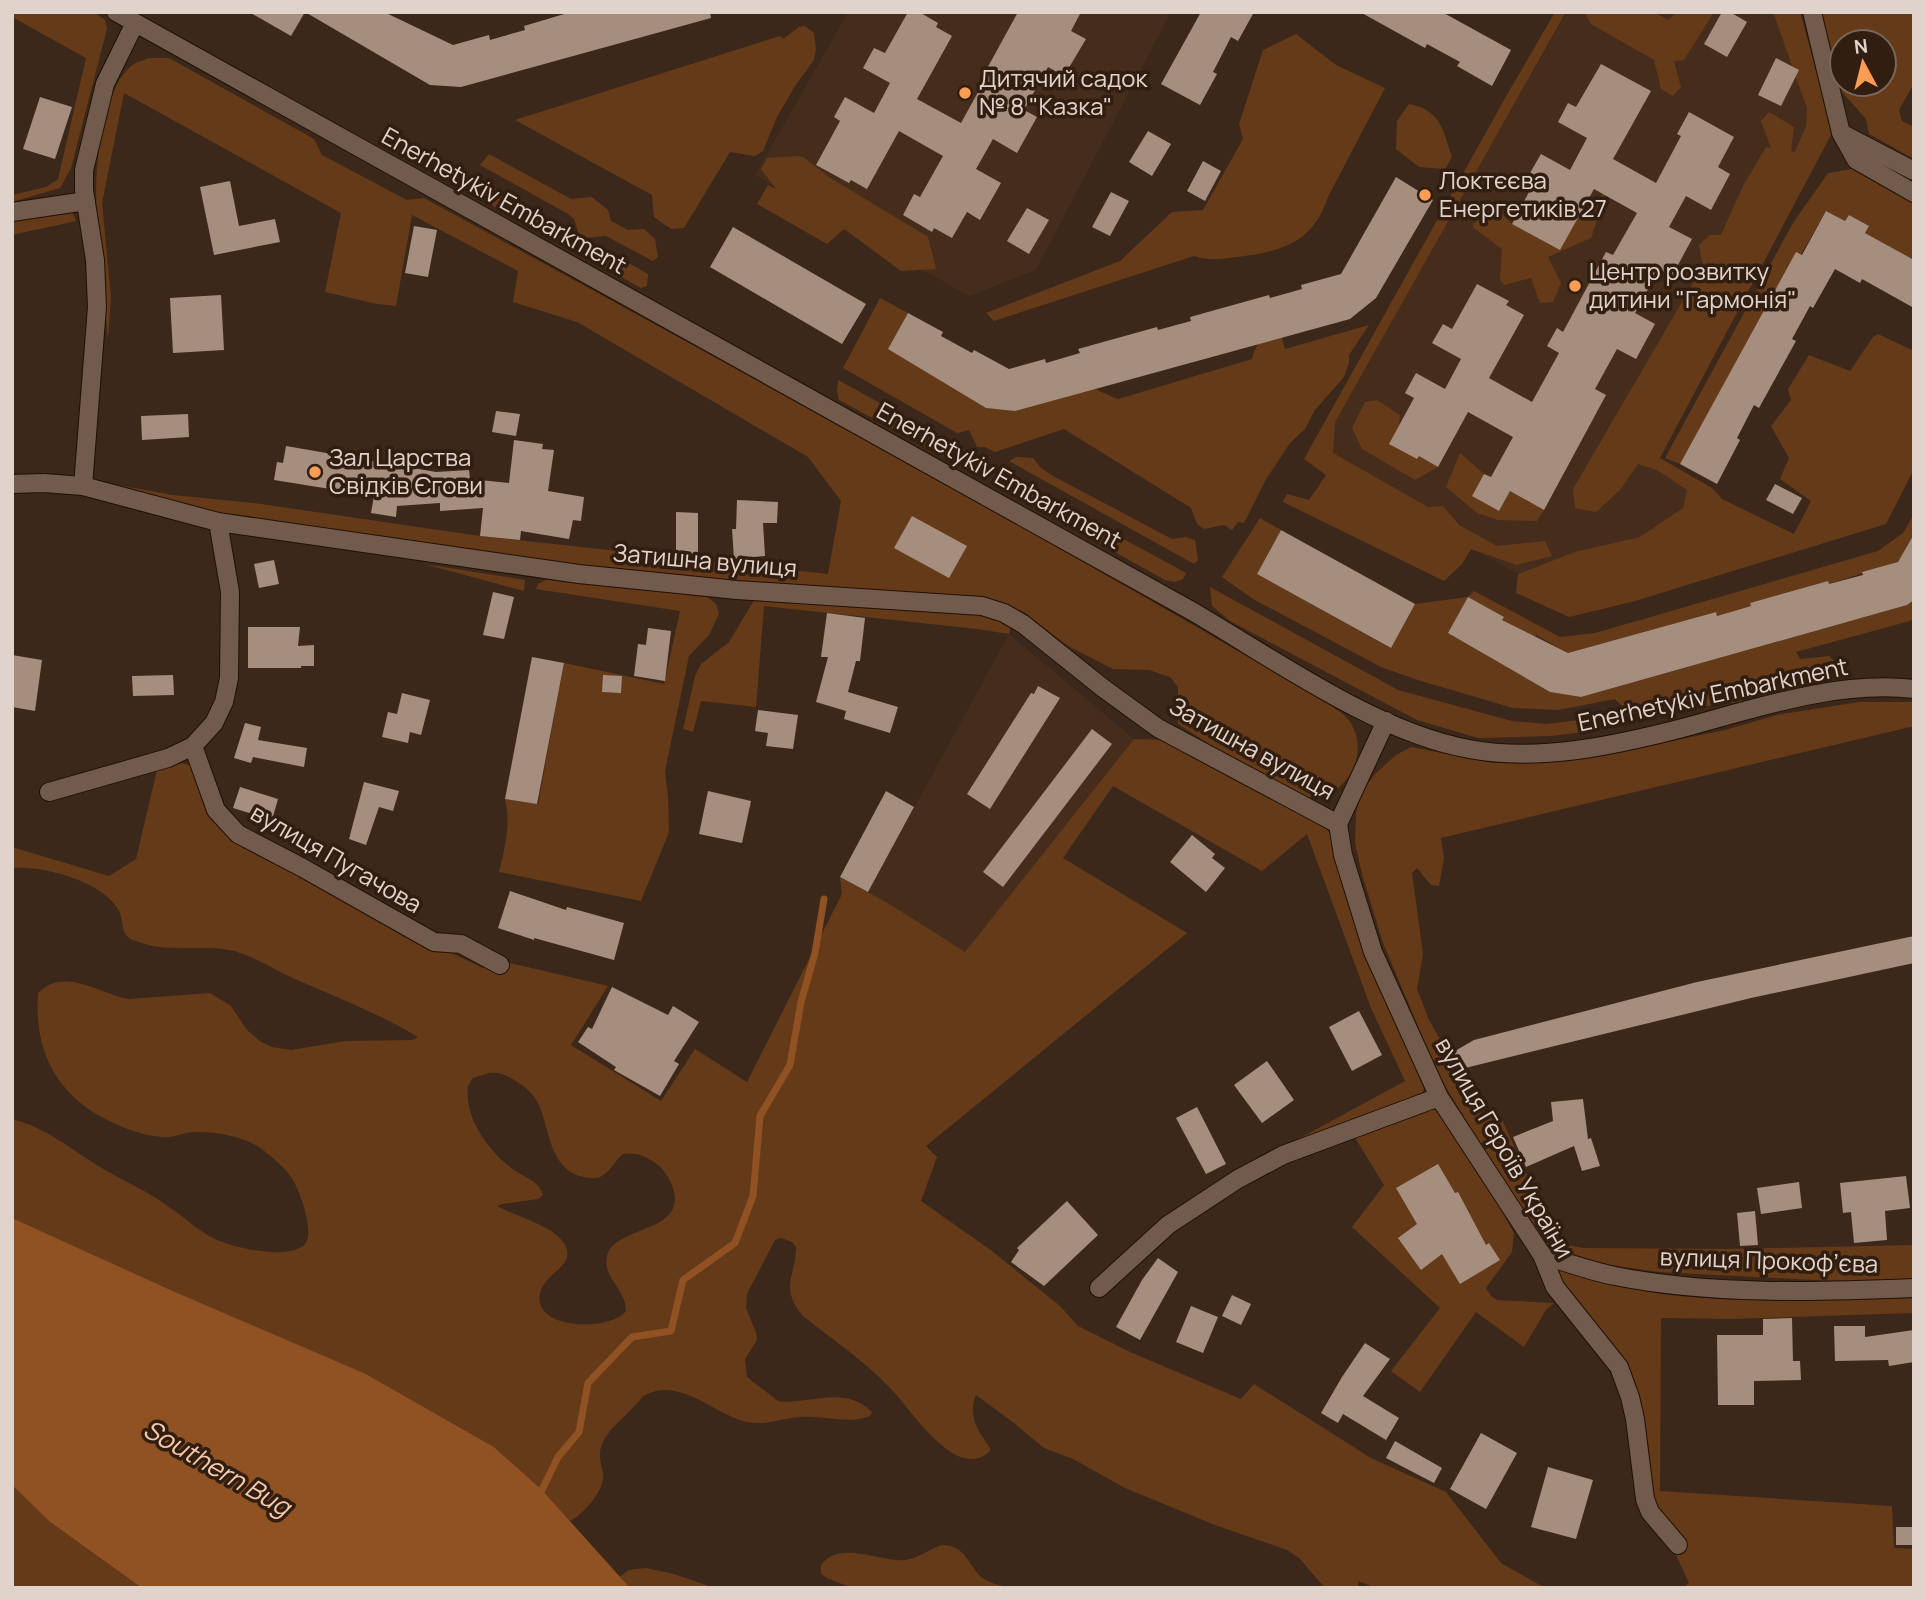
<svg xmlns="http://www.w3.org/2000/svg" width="1926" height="1600" font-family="Manrope,sans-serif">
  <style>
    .built { fill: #462d1b }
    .green { fill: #653a19; fill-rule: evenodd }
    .water { fill: #905222 }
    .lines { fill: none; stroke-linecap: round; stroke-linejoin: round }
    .stream { stroke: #905222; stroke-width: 7 }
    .building { fill: #a68e7e }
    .minor-casing { stroke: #221004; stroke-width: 20 }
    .minor { stroke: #715b4c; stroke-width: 18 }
    .poi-dot { fill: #fd9d54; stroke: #311e11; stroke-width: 2.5 }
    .labels { text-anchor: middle; stroke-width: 7; stroke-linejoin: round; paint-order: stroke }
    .poi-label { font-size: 24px; fill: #e0d3cb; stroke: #311e11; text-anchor: start }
    .street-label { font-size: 24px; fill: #e0d3cb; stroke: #311e11 }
    .water-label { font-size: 26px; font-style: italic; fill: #f5caac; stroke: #311e11 }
  </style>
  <rect width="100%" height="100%" fill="#3b281a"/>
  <path class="built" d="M848,12H1171L1036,270L969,296L755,175Z
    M1567,12H1794L1823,122L1653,458L1719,498L1696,540L1518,574L1320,463L1317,450Z
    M1009,634L1134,739L965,952L868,892Z"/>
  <path class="green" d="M12,12H94L105,20L107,29L71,168L60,188L12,202V195L46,187L58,179L86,58L12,17Z
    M1555,12H1566L1335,422L1333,453L1428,507L1443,506L1459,525L1497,546L1545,541L1552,556L1517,565L1471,549L1462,564L1444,581L1283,502L1287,494L1309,500L1326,475L1304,459L1504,100Z
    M1584,12H1654L1668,20L1677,12H1714L1684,60L1674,61L1681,87L1673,96L1661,89L1654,60L1591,24Z
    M1773,12H1800L1832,128L1831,135L1660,458L1712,488L1722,499L1794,534L1811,501L1780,479L1789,458L1771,426L1791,400L1788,389L1809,355L1850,371L1873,337L1878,334L1914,351V469L1886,524L1635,601L1569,617L1516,593L1518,574L1575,552L1640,537L1683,508L1687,490L1657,470L1638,464L1620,490L1596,512L1575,508L1573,489L1703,266L1699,245L1710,235H1721L1743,186L1766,147L1771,148L1761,121L1769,112L1794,127L1791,151L1795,152L1806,126L1807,108Z
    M1818,12H1914V83L1899,110L1902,121L1914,127V159L1869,134L1866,119L1842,92ZM1842,42H1884V84H1842Z
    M805,26L814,33L816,49L814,60L795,86L777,117L763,151L755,156L730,152L684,228L671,229L654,217L652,195L515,120L780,36L783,39L799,27Z
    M1296,34L1336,65L1385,88L1328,197C1313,243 1282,251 1238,257C1222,259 1209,261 1194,256L994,321L986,313L1120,261L1172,212L1203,210L1243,139L1239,124L1263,50Z
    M149,58H169L314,139L322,155L407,200L424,198C727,364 1032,529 1330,705C1335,709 1343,713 1347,718C1374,750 1346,803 1305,797L1220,751L1178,724V687L1170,677L1149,670L1113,669L1068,646L1024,612L999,601L972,596L925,593L642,580L249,519L182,506L112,484L173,495L254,503L480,536L828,574L841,501L808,457L577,322L513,302L518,271L412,215L396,306L377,304L325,292L341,213L124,93L102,203L111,297L108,340C102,262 84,180 109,104C114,90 121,72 134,64C139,61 145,60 149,58Z
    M1409,104C1441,110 1443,130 1452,157L1445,169L1419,167L1396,149L1397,121Z
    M489,154L571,199L592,197L608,210L611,221L628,230L644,229L655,239L658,257L653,261L606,236L585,238L648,274L647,286L641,288L467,191L474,177L579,235L574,219L568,214L480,165Z
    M796,156L803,157L829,177L928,237L936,269L901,271L844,229L827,244L757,204L768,185L776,189L761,169L767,158Z
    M1858,168L1914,198V260L1865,233L1869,226L1849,215L1845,221L1826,211L1680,464L1665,458L1793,223L1828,173Z
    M1607,191L1591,238L1548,257L1561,283L1553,302L1540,303L1531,278L1504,285L1500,280L1502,249L1474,228L1473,224L1496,208L1512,224L1556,232Z
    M71,209L76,221L12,235V219Z
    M880,298L908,313L889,348L986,408L1008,410L1092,388L1118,399L1252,359C1256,342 1263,337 1281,335L1285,349L1369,325L1349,355V363L1344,377L1315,410L1305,429L1290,443L1265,481L1244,523L1238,522L1232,530L1224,525L1204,529L1197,524L1191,508L1064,429L995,452L985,447H977L969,430L957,433L843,368Z
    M838,380L983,460L980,467L969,470L839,400L837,392Z
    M1377,400L1400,415L1399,426L1390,444L1417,459L1419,456L1438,467L1415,480L1362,449L1352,428L1365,402Z
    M1460,453L1484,474L1472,496L1499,511L1510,491L1544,510L1537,521L1498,520L1477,513L1446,487Z
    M1016,457L1033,458L1040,467L1053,476L1172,539L1185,537L1195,540L1198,560L1194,564L1009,461Z
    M1001,472L1186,573L1183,579L1175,582L1165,580L993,484V477Z
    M1914,514V534L1898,562L1829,584L1828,581L1750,603L1751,606L1717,616L1716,612L1568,653L1536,635L1534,638L1502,620L1503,617L1468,597L1449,633L1550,692L1581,697L1907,605L1914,600V618L1910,621L1796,652L1800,659L1829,656L1834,661L1818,676L1738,702L1641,714L1628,712L1615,699L1558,710L1513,708L1421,681L1381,667L1253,599L1222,577L1260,518L1281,530L1257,574L1390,648L1415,604L1468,597L1474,591L1560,637L1595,633L1878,551L1903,533Z
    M424,564L525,580L524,591Z
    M548,579L707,597L716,604L719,614L709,635L689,656L665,771L668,797L669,832L641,901L499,872C505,847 511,824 505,799L538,804L564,663L664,684L680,611L536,589L538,584Z
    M1210,587L1398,690L1512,721L1547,724L1594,718L1584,732L1552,736L1478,738L1417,720L1230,621L1212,606Z
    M756,597L988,615L1005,620L1011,626L1009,634L977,629L764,606L756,707L701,701L693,732L683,729L695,676L701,664L729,642Z
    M1859,702H1914V728L1910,727L1441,838L1444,858L1439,886L1431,885L1417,868L1412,873L1423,954L1417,989L1429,1020L1457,1069H1461L1484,1119L1498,1111L1553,1232L1567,1245L1583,1248L1727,1249L1914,1245V1282L1873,1283L1659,1272L1583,1261L1545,1243L1524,1215L1439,1076L1383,943L1362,874L1355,843L1356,813L1361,792L1376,773L1396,755L1411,747L1493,763H1538L1615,753L1725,730L1777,715Z
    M1134,739L1170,740L1323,825L1329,832L1353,915L1422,1075L1424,1089L1419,1100L1269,1155L1405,1081L1371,1008L1307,834L1262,871L1113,786L1063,858L1187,933L926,1146L937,1157L921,1201L992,1251L1060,1306L1078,1326L1130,1352L1241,1399L1254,1384L1371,1458L1446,1492L1501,1563L1545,1588H1376L1358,1581V1588H1325L1299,1558L1287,1550L1215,1525L1125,1488L1073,1459L1044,1448L1014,1423L976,1395C967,1416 979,1432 990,1448V1451C956,1484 910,1407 890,1388C864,1360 831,1339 802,1315C779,1286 796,1277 796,1247L792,1242L781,1238L775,1240L747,1294L746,1308L756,1333L757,1340L745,1359L747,1377L778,1401C808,1405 844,1384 872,1412L870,1416C847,1425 825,1415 801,1417C781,1418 763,1427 743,1421C710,1411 678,1376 643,1396C631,1413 612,1424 603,1442C597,1454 601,1461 603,1473C606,1489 583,1515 570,1521L542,1490L494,1447L366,1374L173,1291L12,1218V1119C48,1128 74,1152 105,1170C126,1182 149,1192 169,1207C186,1218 199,1232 217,1240C236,1248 287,1260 304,1245C316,1235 300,1192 293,1180C286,1168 274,1159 263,1150C246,1136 214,1131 193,1132C182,1133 173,1138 162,1137C145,1136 126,1129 111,1122C57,1096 34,1053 38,993C64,966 100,994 129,999L210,993L231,1006L247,1030L261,1042L272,1047L291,1050L345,1041L412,1040L418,1037C380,1014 338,998 297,980C276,971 256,957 234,951C201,943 169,955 133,940C119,934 125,921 118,909C102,881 42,865 12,868V847L109,876L136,859L157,770L182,763L192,766L205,804L406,931L483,968L493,959L608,986L571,1045L661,1101L695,1049L747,1082L842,894L840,877L891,905L965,952ZM489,1073C499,1072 506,1075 514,1080C525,1086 535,1095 540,1107C549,1132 552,1172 584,1177C589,1178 595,1179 600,1177C610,1173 615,1160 623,1154C634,1152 644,1155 654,1162C662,1167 670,1178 673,1188C687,1234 615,1225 607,1256C602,1278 626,1288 626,1311C613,1329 547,1331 540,1303C534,1274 580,1269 564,1243C553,1226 515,1216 497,1206L502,1204L538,1199L543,1195C539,1181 525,1178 514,1170C489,1152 464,1118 468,1086L473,1078Z
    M1434,1104L1476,1166L1514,1233L1512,1252L1486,1288L1492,1297L1497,1300L1554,1303L1546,1310L1524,1347L1476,1312L1420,1392L1391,1371L1440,1308L1352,1227L1384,1185L1354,1136Z
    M1556,1265C1593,1278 1632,1290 1671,1295C1751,1304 1833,1299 1914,1298V1313L1731,1319L1661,1318L1660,1491L1892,1506L1894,1548L1914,1549V1588H1683L1689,1583L1649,1497L1641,1400L1634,1381L1625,1363L1560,1283Z
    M12,1485L50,1522L142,1588H12Z
    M942,1545C964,1545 967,1562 980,1576C989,1584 1001,1585 1012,1588H852L827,1578L821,1574V1565C840,1539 880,1563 906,1560C918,1558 930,1549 942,1545Z
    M646,1568L674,1574L715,1588H630L619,1577L629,1570Z"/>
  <path class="water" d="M12,1218L173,1291L366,1374L494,1447L542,1490L630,1588H142L50,1522L12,1485Z"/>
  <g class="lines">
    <path class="stream" d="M539,1496L558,1457L579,1432L588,1383L632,1337L671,1331L683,1280L735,1243L753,1196L760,1116L790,1065L801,1002L815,953L824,899"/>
  </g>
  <path class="building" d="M249,12H305L291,36Z
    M305,12H384L453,45L489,35L490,40L525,30L524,26L571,12H710L711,18L461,87L430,85Z
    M908,12H919L938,23L936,27L952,36L917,99L961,123L987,76L984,74L1018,12H1081L1071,31L1086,39L1064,76L1048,67L1024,110L1037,117L1017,153L993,139L976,169L1001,183L980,220L967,212L952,238L934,228L932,232L903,215L914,194L920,197L943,156L899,131L867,189L851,180L849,183L816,165L840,121L834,117L845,97L874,113L890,83L863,68L874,48L885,53Z
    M1201,12H1254L1238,41L1231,37L1213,72L1217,74L1200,105L1161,84Z
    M1360,12H1442L1511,50L1492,86L1457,66L1460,62L1427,44L1425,48Z
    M1722,12H1730L1747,22L1727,57L1704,44Z
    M1776,58L1799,70L1781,106L1758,95Z
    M1601,64L1651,91L1613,159L1656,183L1681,136L1677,134L1689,112L1734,137L1718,167L1730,174L1711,210L1686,196L1669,227L1692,239L1672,276L1659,269L1635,313L1655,324L1636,359L1617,349L1595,389L1606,395L1544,510L1510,491L1499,511L1472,496L1484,474L1491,477L1513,437L1468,412L1438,467L1419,456L1417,459L1389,444L1414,398L1405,393L1416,373L1445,389L1461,359L1432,343L1443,324L1452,329L1477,284L1509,301L1506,305L1524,315L1489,378L1532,402L1559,353L1547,346L1557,328L1563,332L1606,252L1613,255L1637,213L1594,189L1560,250L1512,224L1537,177L1530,173L1541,154L1570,170L1587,138L1558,122L1568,103L1576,107Z
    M40,97L72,107L55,159L23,149Z
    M1148,131L1171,144L1152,176L1129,162Z
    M1203,161L1221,171L1205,201L1187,191Z
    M1396,177L1433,200L1376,298L1350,319L1015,411L986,408L888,349L908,313L943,332L941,336L972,353L974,350L1009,369L1045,359L1046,363L1080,353L1078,349L1157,327L1158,330L1191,321L1190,317L1269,295L1270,298L1302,289L1301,285L1341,274Z
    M230,181L239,226L275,219L280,242L214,255L200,187Z
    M1111,192L1129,201L1110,236L1092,227Z
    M1027,208L1049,220L1029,254L1007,241Z
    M1826,211L1845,221L1849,215L1869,226L1865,233L1914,260V308L1862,279L1860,283L1835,269L1813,308L1810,306L1792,339L1796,341L1759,408L1754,405L1737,438L1740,440L1717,484L1680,464L1796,252L1802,255Z
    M414,226L437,230L428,277L405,273Z
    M733,227L866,304L842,344L710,267Z
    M221,295L224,350L173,353L170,298Z
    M496,411L520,414L516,436L492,432Z
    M188,414L189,437L142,440L141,416Z
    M514,440L543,444L542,449L554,450L548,491L584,497L581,521L573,520L569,539L521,531L520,540L480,536L483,508L440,511V503L397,506L396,517L371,513L374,496L274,480L277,462L283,463L286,446L436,472L469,470L470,479L509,483Z
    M1775,484L1802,498L1793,514L1766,500Z
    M737,500L778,502L777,523H763L765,556L734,559L732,529H736Z
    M676,512L698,513V554H676Z
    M912,516L967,546L949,578L894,548Z
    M1281,530L1415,604L1391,648L1257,574Z
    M1914,534V600L1907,605L1581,697L1550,692L1448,633L1468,597L1504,617L1502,620L1568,653L1716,612L1717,616L1751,606L1750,603L1828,581L1829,584L1863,575L1862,572L1898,562Z
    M274,560L279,584L259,588L254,564Z
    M493,592L514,597L504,639L483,635Z
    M827,613L865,618L860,661H856L848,692L898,707L890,733L844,719L846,711L816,702L828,657H821Z
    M248,627H300L298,646L314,645V666H301V668H248Z
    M648,628L671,631L665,681L634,676L638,644L646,645Z
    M12,655L42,660L35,711L12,707Z
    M532,657L564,663L537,804L505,799Z
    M173,675L174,695L133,696L132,676Z
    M603,675L622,676L621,693L602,692Z
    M1038,686L1060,698L990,809L967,794L1031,693L1034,694Z
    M402,693L430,700L421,735L410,732L408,743L382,737L388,712L397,714Z
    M758,710L798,715L793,749L766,746L768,733L755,731Z
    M245,723L261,727L258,740L307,748L304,767L253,757L251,763L234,758Z
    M1092,729L1112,744L1003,887L983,872Z
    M364,782L399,791L393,811L379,807L366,845L349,839Z
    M240,787L278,799L272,820L233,808Z
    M708,791L751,801L742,843L699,834Z
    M886,791L914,807L868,892L840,877Z
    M1192,835L1215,854L1212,858L1225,868L1206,892L1170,862Z
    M510,891L566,910L567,907L624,923L614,960L534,938V940L498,928Z
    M1914,936V963L1751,998L1457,1070L1448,1055L1474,1040L1697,982Z
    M612,987L668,1015L673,1006L699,1022L674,1061L679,1064L660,1096L614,1070L616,1067L578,1042L588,1027L592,1029Z
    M1359,1011L1382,1055L1352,1071L1329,1027Z
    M1267,1061L1294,1100L1262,1123L1234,1085Z
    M1583,1099L1588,1139L1591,1138L1600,1166L1582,1171L1574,1146L1526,1167L1513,1137L1553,1121L1551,1102Z
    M1197,1107L1226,1164L1206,1174L1176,1118Z
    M1438,1164L1455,1193L1458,1192L1486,1245L1489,1243L1500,1260L1460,1284L1442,1254L1421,1270L1398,1238L1417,1224L1396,1188Z
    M1906,1176L1910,1208L1885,1211L1887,1240L1854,1243L1851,1212L1843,1213L1840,1183Z
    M1799,1182L1802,1208L1761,1214L1757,1188Z
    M1067,1201L1098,1235L1044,1286L1011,1262L1019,1250L1017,1248Z
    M1755,1211L1758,1245L1740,1246L1737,1213Z
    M1158,1258L1178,1272L1140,1340L1116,1327L1142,1280Z
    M1232,1295L1251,1304L1241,1325L1222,1316Z
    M1191,1306L1218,1317L1203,1353L1176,1342Z
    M1792,1318L1793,1361H1800L1801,1380L1754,1381V1405H1718L1717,1335H1763V1319Z
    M1834,1326H1865V1337L1914,1330V1362L1889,1366L1888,1360L1835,1361Z
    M1365,1343L1390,1359L1363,1396L1399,1418L1386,1440L1343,1414L1338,1423L1321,1413L1342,1377Z
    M1481,1433L1517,1453L1486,1509L1450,1489Z
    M1395,1441L1442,1468L1434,1483L1386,1458Z
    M1548,1467L1593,1480L1576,1539L1531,1527Z
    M1896,1527H1914V1545H1896Z"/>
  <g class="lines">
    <g class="minor-casing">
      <path id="minor" d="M116,12L1190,610C1273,658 1375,732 1469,749C1538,762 1612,746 1679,729C1754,709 1836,680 1914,689
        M1812,12L1841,133L1914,171
        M1841,133L1856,160L1914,193
        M12,212L86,201
        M12,484L44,483L83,486L218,522L579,574L737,590L982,606L1004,613L1023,624L1103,688L1158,728L1338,824
        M83,486L97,307L95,260L84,190V170L105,84L135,23
        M1386,721L1338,824L1343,855L1373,952L1439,1097L1542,1255L1555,1287L1619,1367L1630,1397L1635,1419L1645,1499L1650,1512L1678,1545
        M193,746L216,810L238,834L303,868L434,942L461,944L500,965
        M49,792L168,758L193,746L214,723L224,702L229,678L230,592L218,522
        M1542,1255C1566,1262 1590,1271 1615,1276C1709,1295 1817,1292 1914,1288
        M1099,1288L1168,1225L1238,1179L1283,1155L1439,1097"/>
    </g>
    <use href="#minor" class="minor"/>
  </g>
  <g class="poi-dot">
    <circle cx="965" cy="93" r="7"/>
    <circle cx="1425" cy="195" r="7"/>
    <circle cx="1575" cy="286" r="7"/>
    <circle cx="315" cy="472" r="7"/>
  </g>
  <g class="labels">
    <g class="poi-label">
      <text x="979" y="87">Дитячий садок<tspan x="979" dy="28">№ 8 "Казка"</tspan></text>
      <text x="1439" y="189">Локтєєва<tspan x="1439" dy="28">Енергетиків 27</tspan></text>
      <text x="1589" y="280">Центр розвитку<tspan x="1589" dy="28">дитини "Гармонія"</tspan></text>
      <text x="329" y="466">Зал Царства<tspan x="329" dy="28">Свідків Єгови</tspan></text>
    </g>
    <g class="street-label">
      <text transform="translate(504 201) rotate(29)" y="8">Enerhetykiv Embarkment</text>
      <text transform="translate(999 476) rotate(29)" y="8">Enerhetykiv Embarkment</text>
      <text transform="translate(705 561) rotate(5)" y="8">Затишна вулиця</text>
      <text transform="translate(1713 695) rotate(-12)" y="8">Enerhetykiv Embarkment</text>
      <text transform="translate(1252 749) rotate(29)" y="8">Затишна вулиця</text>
      <text transform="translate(336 859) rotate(30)" y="8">вулиця Пугачова</text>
      <text transform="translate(1504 1148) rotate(60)" y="8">вулиця Героїв України</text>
      <text transform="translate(1769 1261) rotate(2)" y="8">вулиця Прокофʼєва</text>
    </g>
    <g class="water-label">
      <text transform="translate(217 1468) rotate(30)" y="9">Southern Bug</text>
    </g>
  </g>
  <rect width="1926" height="1600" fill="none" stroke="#e0d3cb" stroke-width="28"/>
  <g transform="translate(1863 63) rotate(353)"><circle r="33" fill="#311e11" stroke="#77665b" stroke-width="2"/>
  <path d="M0-5L12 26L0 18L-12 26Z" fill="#fd9d54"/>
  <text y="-10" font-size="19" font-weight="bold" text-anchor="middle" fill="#e0d3cb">N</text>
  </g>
</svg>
